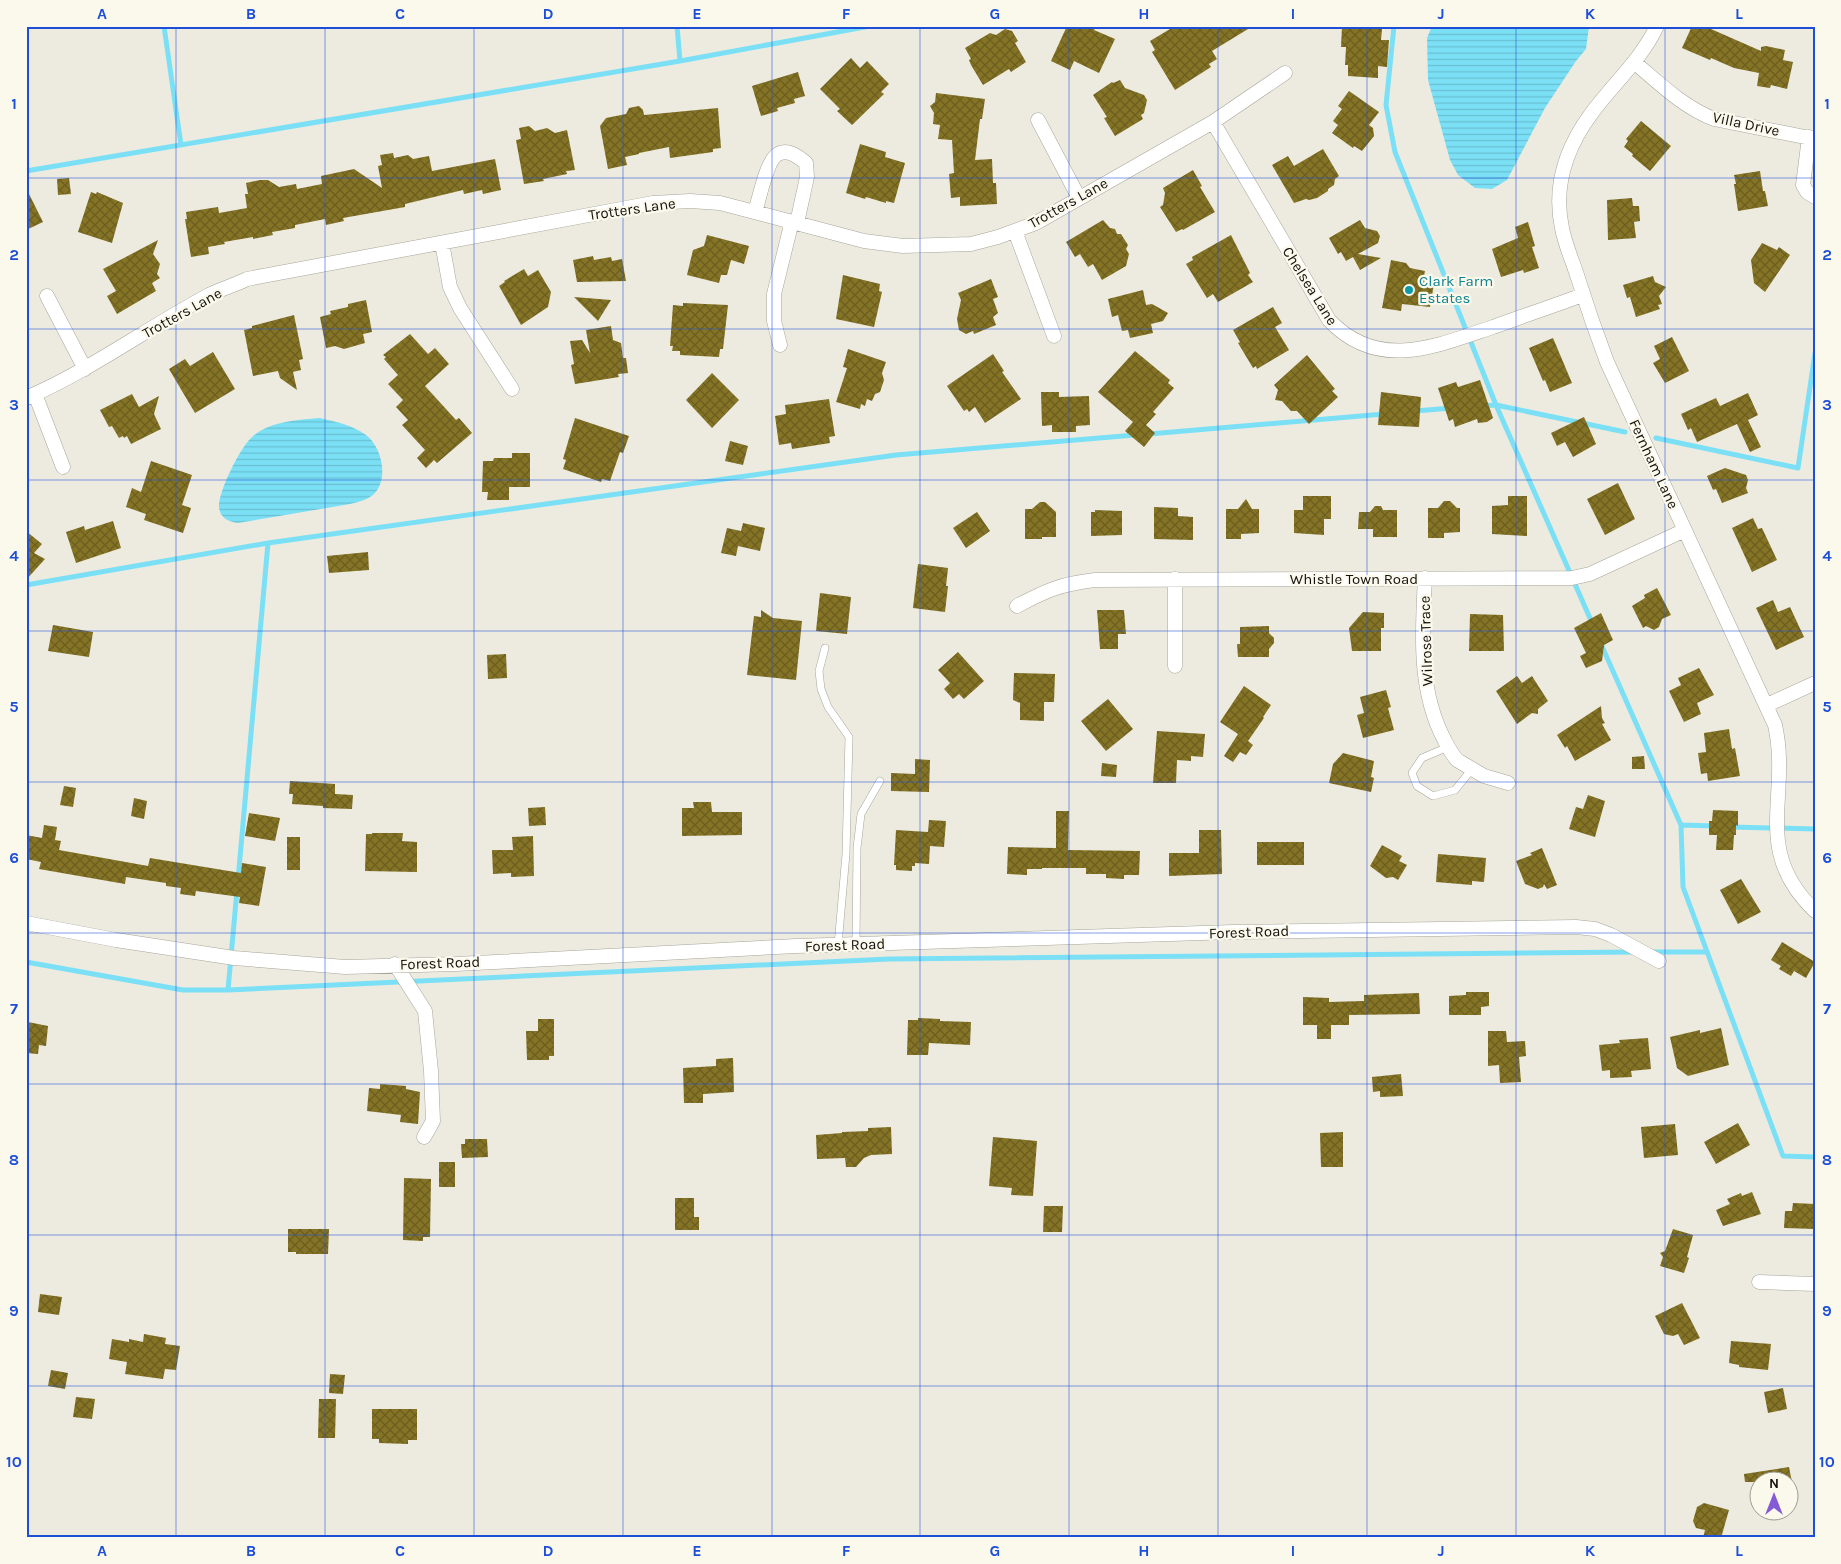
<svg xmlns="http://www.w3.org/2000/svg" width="1841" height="1564" font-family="Karla,sans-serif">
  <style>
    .water { fill: url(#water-rules) }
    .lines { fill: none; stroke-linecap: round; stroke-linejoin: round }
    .stream { stroke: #7be0f5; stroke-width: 5 }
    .building { fill: url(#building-cross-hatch) }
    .lane-casing { stroke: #a7a599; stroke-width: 8 }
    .street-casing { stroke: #a7a599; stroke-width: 15 }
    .lane { stroke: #fff; stroke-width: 7 }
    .street { stroke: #fff; stroke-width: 14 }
    .grid { fill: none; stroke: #1d4ed8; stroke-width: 1; stroke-opacity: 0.55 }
    .culture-dot { fill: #0f9aa8; stroke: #fbf8ec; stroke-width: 2 }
    .labels { text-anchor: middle; stroke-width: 4.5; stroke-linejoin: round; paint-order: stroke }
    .street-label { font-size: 15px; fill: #11110d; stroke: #fbf8ec }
    .culture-label { font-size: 15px; fill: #0d838f; stroke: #fbf8ec; text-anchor: start }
    .neatline { fill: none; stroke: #1d4ed8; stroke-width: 2 }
    .grid-label { font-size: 16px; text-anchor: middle; font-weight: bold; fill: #1d4ed8 }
  </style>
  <defs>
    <pattern id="water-rules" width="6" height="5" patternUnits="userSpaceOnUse" patternTransform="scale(1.25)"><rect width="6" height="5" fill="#7be0f5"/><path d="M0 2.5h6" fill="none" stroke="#69bfd1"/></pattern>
    <pattern id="building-cross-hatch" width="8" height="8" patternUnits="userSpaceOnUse" patternTransform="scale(1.25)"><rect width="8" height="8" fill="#857426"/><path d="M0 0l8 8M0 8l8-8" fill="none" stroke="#6b5e1f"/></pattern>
  </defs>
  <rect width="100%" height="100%" fill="#edebdf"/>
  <path class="water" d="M1432,26L1589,27L1586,49L1576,61L1545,108L1507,180L1492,189L1475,188L1458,175L1450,160L1428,80L1427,38Z
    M320,418C337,422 352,425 366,435C382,447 389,479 374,494C368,500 358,502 350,504L238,523C227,522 218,516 219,504C221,487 239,450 251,438C269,421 297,420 320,418Z"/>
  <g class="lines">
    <path class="stream" d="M164,26L181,145
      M677,26L680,61
      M1394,26L1386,105L1395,152L1496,405L1593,625
      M26,171L680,61L870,26
      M1482,406L1496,405L1625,432
      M1415,411L1452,408
      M1149,434L1384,414
      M1656,438L1798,468L1815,353
      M26,585L268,543L896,455L1135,435
      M1601,644L1681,825L1683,887L1783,1156L1815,1157
      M1681,825L1715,826
      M1731,827L1815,829
      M238,880L268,543
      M1652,952H1707
      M26,962L183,990H228L889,959L1634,952
      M228,990L237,890"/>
  </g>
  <path class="building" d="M1067,26H1096L1094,30L1115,39L1099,73L1074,61L1070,70L1051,61Z
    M1175,26H1253L1212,51L1217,59L1209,64L1211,67L1175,90L1152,52L1155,50L1150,41Z
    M1342,26L1382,29L1381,40H1389L1387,67L1378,66V78L1348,76V65H1345L1346,47H1341Z
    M1692,26H1713L1711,29L1761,51V47L1766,46L1785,50L1783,60L1793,62L1787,89L1771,85L1770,88L1757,86L1759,73L1734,68L1711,58L1710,60L1682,48Z
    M1005,29L1012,31L1018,41L1015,43L1026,62L1011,72L1009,69L983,85L971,65L969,60L971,59L965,48L990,33L996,35Z
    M851,58L860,68L867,61L889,84L881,92L884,94L852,125L837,111L840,109L820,89Z
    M798,72L805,96L794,99L795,103L777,108L778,111L761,116L752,86Z
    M1120,80L1125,88L1144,95L1147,100L1144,113L1141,115L1143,119L1115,136L1104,118L1107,117L1093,95L1112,82L1113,83Z
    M1349,91L1379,112L1369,125L1373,128L1374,136L1362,151L1354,146L1353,148L1332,133L1338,125L1333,121L1342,109L1338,106Z
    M936,93L985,99L982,119H980L975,160L992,159L993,183H996L997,204L960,206V197L951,198L949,174L954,173L952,140L938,139L940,125L933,124L934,113L930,106L935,102Z
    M639,106L643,110L644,115L718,108L721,148L713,149V152L670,158L669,147L639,153V154L625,157L627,165L608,169L600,126L606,118L626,114L629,108Z
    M1641,121L1671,146L1650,171L1632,156L1633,154L1624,147L1628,141L1626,139Z
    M529,126L535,131L547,128L555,133L567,130L575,170L566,171L567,174L543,179L544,181L524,184L516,140L521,139L519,128Z
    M860,144L886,152L885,157L905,163L894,203L886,201V203L866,197L865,199L846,193Z
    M1323,149L1339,176L1335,179L1334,185L1328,189V191L1317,198L1309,200L1306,199L1294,203L1272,165L1288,156L1294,166Z
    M393,153L394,158L408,155L413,159L429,156L432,171L495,159L501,190L483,194L482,190L464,194L463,190L405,204V207L343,218L344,221L326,225L325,219L295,225V228L272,232L273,235L253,239V237L224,242L225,244L208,247L209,254L191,257L185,219H187L186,212L218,207L219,213L247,208L245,194H248L246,183L260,180H268L279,187L296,184L297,189L322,184L321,176L354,169L382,188L378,166L382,165L380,155Z
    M1193,170L1202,186L1200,187L1215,212L1183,230L1182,229L1176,232L1160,207L1163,205L1165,193L1163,188Z
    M1760,171L1763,191H1765L1768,206L1738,211L1734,184H1736L1734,175Z
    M69,178L71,194L58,195L57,179Z
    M26,188L43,222L26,230Z
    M91,192L96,194L97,192L123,203L112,243L78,232Z
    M1632,198L1633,206H1639L1640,221L1634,222L1636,238L1608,240L1607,200Z
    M1103,220L1110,228L1115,229L1117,234H1121L1128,245L1126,249L1129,254L1126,266L1102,280L1093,264L1088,267L1080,254L1075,257L1066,242Z
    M1360,220L1365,228L1377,231L1380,236L1378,243L1358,254L1381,258L1360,270L1353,257L1346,261L1341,252L1338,254L1329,238Z
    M1528,222L1535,246L1532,247L1539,268L1524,273L1523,270L1501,277L1492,249L1518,238L1515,227Z
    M707,235L749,246L744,264L731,260L727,275H721L719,283L687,275L693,250L704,246Z
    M1231,235L1250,273L1248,275L1253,282L1218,302L1213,294L1207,298L1186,264L1193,260L1192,257Z
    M158,240L153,254L160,264L157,274L160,278L152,283L156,291L117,314L107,296L116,291L103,269Z
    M1762,243L1777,250L1779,247L1790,255L1765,292L1754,283L1751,260Z
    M593,256L594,260L611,257L612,261L622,259L626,281L577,282L573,260Z
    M1391,260L1406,263L1410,268L1425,271L1424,276L1435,278L1430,307L1402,304L1401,311L1382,308Z
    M524,269L528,276L538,270L551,292L548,307L521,325L499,286L505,282L504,281Z
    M843,275L880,284L879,291L882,292L874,327L836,319Z
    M1653,276L1655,282L1666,287L1659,296L1662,304L1658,305L1660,309L1636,317L1630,297L1627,298L1623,285Z
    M991,279L998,297L993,299L998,313L993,317L996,325L974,334L973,331L966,334L959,330L957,319L961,300L958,293Z
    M1143,290L1146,305L1152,304L1168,313L1163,321L1151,324L1153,333L1130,338L1128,330L1122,331L1118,315L1112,317L1108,299Z
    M574,297L611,300L598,321Z
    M366,300L372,332L363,334L365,343L344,349L335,346L326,348L320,317L331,314L330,311L348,307V304Z
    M683,303L728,305L723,349H720L719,357L680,355V351H672L673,346H670L673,305L683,306Z
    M1273,307L1282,323L1275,327L1289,350L1257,369L1256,366L1253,368L1238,343L1240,342L1233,330Z
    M294,315L303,359L299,360L301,370L293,372L297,390L280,378L278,371L253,376L244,330L252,328V326Z
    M611,326L613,340L621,343L623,358H626L628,373L618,374L619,377L575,384L571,365L574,364L570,341L582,340L590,353L586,330Z
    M410,334L428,354L435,348L449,364L425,386L456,420L459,418L472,433L437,463L434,460L426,468L417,458L425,450L402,425L408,420L396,407L403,400L388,384L398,375L384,359L386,357L383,355Z
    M1672,337L1689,371L1665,383L1653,363L1660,359L1654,346Z
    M1553,338L1572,383L1550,392L1545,380L1543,381L1529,348Z
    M848,349L886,362L882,373L884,380L880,392L875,394L872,401L867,399L865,406L861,404L860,409L836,402L847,368L843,367Z
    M1135,351L1170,380L1168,383L1174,388L1153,412L1156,414L1146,425L1155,433L1144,447L1125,431L1133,422L1098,392Z
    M213,352L235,389L195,413L169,369L185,359L190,366Z
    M993,354L1004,371L1002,372L1021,399L985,423L975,407L969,412L967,409L964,411L947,386Z
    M1307,355L1335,389L1332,391L1338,397L1309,424L1297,411H1291L1282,401L1275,400L1278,390L1274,385Z
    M712,373L739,400L712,428L686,400Z
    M1480,380L1493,418L1487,422L1478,423L1477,419L1455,427L1453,419L1449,421L1438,388L1456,382L1458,387Z
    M1041,392H1059V397L1089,396L1090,425L1076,426V432H1052V425L1042,426Z
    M1381,392L1421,397L1419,427L1378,425Z
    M1748,393L1758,415L1748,420L1761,447L1750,452L1737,424L1697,442L1691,428L1688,430L1681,414L1716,398L1720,406Z
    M132,394L139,407L159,396L154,414L161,429L131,444L127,436L124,438L123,436L119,438L112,426L109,427L100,410Z
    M829,399L835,436L829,437L830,443L792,449L791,443L779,445L775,416L786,414L785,405Z
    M1584,417L1596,444L1573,457L1565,442L1557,446L1551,433Z
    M575,418L629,436L623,453L620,452L610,481L602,479L601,482L563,469L566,460L563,459Z
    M730,441L748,446L743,465L725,461Z
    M512,453H530V487H509V500H487L488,492H482L483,461H493L494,458H512Z
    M151,461L192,475L182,505L191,508L183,533L144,520L146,514L126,507L132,488L141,492Z
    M1725,468L1746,475L1748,480L1746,488L1748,493L1722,503L1716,489L1713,490L1707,476Z
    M1618,483L1635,519L1605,535L1587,499Z
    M1303,496H1331V519H1324V535L1294,533V510H1303Z
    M1508,496H1527V536L1492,534V506L1508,505Z
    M1246,499L1252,509H1259V533L1241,534V539H1226V509H1238Z
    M1444,501H1450L1457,508H1460V532L1444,533V538H1428V508H1438Z
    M1040,502H1045L1056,512V537H1042V539H1025V509H1032Z
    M1375,506H1381L1383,510H1397V537H1373V529H1358L1359,512H1370Z
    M1154,507L1178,508V516L1193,517V540L1154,539Z
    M1095,510L1122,511V535L1091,536V512H1095Z
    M977,512L990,531L966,548L953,528Z
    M1753,518L1758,529L1762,528L1777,560L1752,572L1732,528Z
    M113,521L121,548L76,563L66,532L84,526L85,530Z
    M743,523L765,528L760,551L738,546L736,556L721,553L727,528L741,531Z
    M26,531L42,544L34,553L45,559L26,580Z
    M368,552L369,570L329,573L327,556Z
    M918,564L948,568L946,586H948L945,612L913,608Z
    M1657,588L1671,615L1662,619L1659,627L1654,630L1646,626L1643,628L1632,606L1645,598L1644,595Z
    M820,593L851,597L847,634L816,631Z
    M1773,600L1778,612L1790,607L1804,637L1776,650L1756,608Z
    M761,610L773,618L802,621L796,680L747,675L754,616L761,617Z
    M1097,610H1124L1126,634H1118V649H1100Z
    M1363,612L1384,613V628H1381V651H1352L1349,628Z
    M1601,613L1613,640L1604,645L1602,661L1586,668L1580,656L1586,653L1574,628Z
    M1470,614L1503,615L1504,651H1469Z
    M53,625L93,632L89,657L48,651Z
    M1269,626V633L1274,638V643L1269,649V657H1238L1237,644H1240V627Z
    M958,652L984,681L964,699L959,694L953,699L944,689L950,683L938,670Z
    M506,654L507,678L488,679L487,655Z
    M1699,668L1714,695L1697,703L1701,714L1684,722L1669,691L1681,685L1678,678Z
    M1014,673L1055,674L1054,702H1044V721L1020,720V703L1013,700Z
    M1517,676L1522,683L1532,676L1548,701L1538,709V714L1532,713L1517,724L1496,691Z
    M1244,686L1271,705L1263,717L1264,718L1248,741L1253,745L1246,755L1240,752L1233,762L1224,756L1238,734L1220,722Z
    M1386,690L1391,707L1388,708L1394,730L1363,738L1357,715L1364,713L1360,697Z
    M1108,699L1133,729L1106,751L1081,721Z
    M1601,706L1602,718L1605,723L1602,724L1611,740L1575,761L1567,746L1565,748L1557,735Z
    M1729,729L1732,749L1735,748L1740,776L1708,781L1707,773L1701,774L1698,753L1706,752L1704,733Z
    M1157,731L1205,734L1203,757L1191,756V761L1177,760L1176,783H1153Z
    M1343,753L1374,761L1371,777L1374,778L1371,792L1329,783L1333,764Z
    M1644,756L1645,769H1632V757Z
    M915,759L930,760L929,792L891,791V773L915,774Z
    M1102,763L1117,765L1116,777L1101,776Z
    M290,781L335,784V794L353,795L352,809L323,808V806L292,804L293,794H289Z
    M64,786L76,788L73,807L60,805Z
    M1588,795L1605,801L1595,837L1569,829L1576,807L1583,809Z
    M134,798L147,801L144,819L131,816Z
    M693,802H711L712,812H742V835L682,836V808H694Z
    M545,807L546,825L529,826L528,808Z
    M1713,810L1738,811V826L1736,825V835H1734L1733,850H1716L1717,835H1709V821H1712Z
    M1056,811H1069L1068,850L1140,851L1139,875H1124V879L1106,878V874H1086V868H1042V869H1027V875L1007,874L1008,847L1056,848Z
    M249,813L280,818L275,841L245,836Z
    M929,820L946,821L944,847L930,846L929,864L915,863V866H912V871L896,870V865H894L896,830L928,832Z
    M44,825L57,827L55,840L61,841L59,850L148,866L150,858L241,873L242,863L266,867L259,906L239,903L240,897L196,891L195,896L180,894L181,888L166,886V883L126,877L125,884L39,869L41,862L26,859V835L42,838Z
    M1199,830H1221L1222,874L1169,876V853H1199Z
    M372,833H403L402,841L417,842V872L365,871L366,834H372Z
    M533,836L534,876L511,877V873L493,874L492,850H513L512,837Z
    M287,837H300V870H287Z
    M1257,842H1304V865H1257Z
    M1382,845L1402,856L1399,861L1407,865L1398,880L1393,877L1386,878L1370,866Z
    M1542,848L1557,885L1547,889L1544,884L1543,887L1538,889L1525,884L1516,861L1532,855L1530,853Z
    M1438,854L1486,858L1484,882L1472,881V885L1436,882Z
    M1741,879L1761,912L1738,924L1720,890Z
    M1782,942L1815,962L1806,978L1794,971L1791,976L1779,969L1781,966L1771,960Z
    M1466,992H1489V1006L1481,1007V1015H1449V996L1466,995Z
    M1419,993L1420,1014L1349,1015V1025H1331V1039H1317V1025H1303V997L1329,998V1002L1364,1001V995Z
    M918,1018L940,1019V1021L971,1022L970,1045L929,1043L928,1055H907L908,1020H918Z
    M538,1019H554V1056H549V1060H527L526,1031H538Z
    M28,1022L48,1026L46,1046L39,1045L38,1054L26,1053Z
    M1721,1028L1729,1065L1688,1076L1677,1068L1670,1037L1700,1030V1033Z
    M1488,1031H1506L1507,1042L1525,1041L1526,1056L1519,1057L1521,1082L1500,1083L1499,1065L1488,1066Z
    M1648,1038L1651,1069L1631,1071L1632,1077L1610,1078V1070L1602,1071L1599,1045L1620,1043L1619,1040Z
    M733,1058L734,1092L703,1094V1103H684L683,1068L716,1066V1059Z
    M1401,1074L1403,1096L1380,1097V1091L1373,1092L1372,1077Z
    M380,1084L406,1086V1089L420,1092L418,1124L400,1122L401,1115L367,1111L369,1088L380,1089Z
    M1738,1123L1750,1145L1716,1164L1704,1142Z
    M1675,1124L1678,1155L1644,1158L1641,1127Z
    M891,1127L892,1154L871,1155L864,1158L856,1167H846L845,1158L817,1159L816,1135L842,1133V1132L868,1131V1128Z
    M1343,1132V1167H1321L1320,1133Z
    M993,1137L1037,1141L1033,1196L1011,1195L1012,1188L989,1186Z
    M465,1139H487L488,1157L462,1158L461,1144H465Z
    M439,1162H455V1187H439Z
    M404,1178L431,1179L430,1237H423V1241L403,1240Z
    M1752,1192L1761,1214L1723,1226L1716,1210L1730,1204L1727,1199L1741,1193L1742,1196Z
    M675,1198H694V1217H699V1230H675Z
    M1793,1203L1815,1204V1229L1784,1228L1785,1211H1792Z
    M1044,1206H1063L1062,1232H1043Z
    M288,1229H329L328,1254H296V1252H288Z
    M1673,1229L1693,1235L1687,1257L1689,1258L1684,1273L1660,1266L1663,1257L1660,1253L1665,1251Z
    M40,1294L62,1297L59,1315L38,1312Z
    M1682,1303L1700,1338L1684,1345L1678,1334L1673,1336L1664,1334L1655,1316Z
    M144,1334L166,1338L165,1344L180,1346L176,1370L165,1369L163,1379L125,1374L127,1362L109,1359L112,1339L129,1342V1339L143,1342Z
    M1731,1341L1771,1344L1768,1370L1739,1367V1365L1729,1363Z
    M51,1370L68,1373L65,1389L48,1386Z
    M330,1374L345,1375L343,1394L329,1393Z
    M1783,1388L1787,1409L1768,1413L1764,1392Z
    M76,1397L95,1399L92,1419L73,1417Z
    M319,1399H336L335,1438H318Z
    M372,1409H417V1440H408V1444L379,1443V1439H372Z
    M1789,1467L1792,1482H1745L1744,1474Z
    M1704,1503L1729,1510L1721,1538H1703L1705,1530L1696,1528L1693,1521L1697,1507Z"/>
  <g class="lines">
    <g class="lane-casing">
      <path id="lane" d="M825,648L819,671L821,689L828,707L849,737L846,854L838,945
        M1448,747L1422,758L1412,773L1417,786L1433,796L1455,790L1472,769
        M856,945L857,848L861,814L880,781"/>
    </g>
    <g class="street-casing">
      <path id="street" d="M1657,26C1641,60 1613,84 1591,114C1566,148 1553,186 1562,228C1565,244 1572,260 1577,275C1586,304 1596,333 1607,362L1775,725C1791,797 1751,850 1815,911
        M1634,62C1659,83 1683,107 1714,119L1815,139
        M1038,120L1079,198
        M1213,122L1329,320C1378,372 1436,346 1493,327C1523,316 1553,306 1583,295
        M1809,137L1803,185L1807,192L1815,197
        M755,212C759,200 767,159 778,154C788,148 799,157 806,163L807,177L797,223
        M1015,231L1054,336
        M442,243L450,287L460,308L512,389
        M47,296L85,369
        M780,345L774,321V294L792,221
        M35,394L63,467
        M26,398C91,370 147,328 209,295C221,289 235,285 247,279L653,203L690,201L720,203L864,241L903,246L971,244L998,237L1036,223L1213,122L1285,73
        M1425,578C1422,633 1418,691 1445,741C1448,747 1452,754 1457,760L1484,776L1508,783
        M1175,579V666
        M1017,606C1047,590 1061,584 1095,580L1572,578L1590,574L1685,530
        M1767,705L1815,683
        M26,923L116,940L234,958L345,967L456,964L796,946L1233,932L1576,927L1595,929L1611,935L1659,961
        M395,964L425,1011L431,1071L433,1121L424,1137
        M1759,1282L1815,1284"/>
    </g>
    <use href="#lane" class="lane"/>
    <use href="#street" class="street"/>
  </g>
  <path class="grid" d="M176,26V1538M325,26V1538M474,26V1538M623,26V1538M772,26V1538M920,26V1538M1069,26V1538M1218,26V1538M1367,26V1538M1516,26V1538M1665,26V1538M26,178H1815M26,329H1815M26,480H1815M26,631H1815M26,782H1815M26,933H1815M26,1084H1815M26,1235H1815M26,1386H1815"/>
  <circle class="culture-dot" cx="1409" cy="290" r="5"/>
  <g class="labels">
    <g class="street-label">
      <text transform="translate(1746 124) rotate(12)" y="5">Villa Drive</text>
      <text transform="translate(1068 203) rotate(-29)" y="5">Trotters Lane</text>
      <text transform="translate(632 209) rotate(-8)" y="5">Trotters Lane</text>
      <text transform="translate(1310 286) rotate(58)" y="5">Chelsea Lane</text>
      <text transform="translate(182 313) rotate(-29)" y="5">Trotters Lane</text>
      <text transform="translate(1654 464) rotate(65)" y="5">Fernham Lane</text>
      <text x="1354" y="584">Whistle Town Road</text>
      <text transform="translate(1426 641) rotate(-92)" y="5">Wilrose Trace</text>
      <text transform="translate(1249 932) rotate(-2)" y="5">Forest Road</text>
      <text transform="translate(845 945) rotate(-2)" y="5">Forest Road</text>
      <text transform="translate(440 963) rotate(-2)" y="5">Forest Road</text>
    </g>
    <g class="culture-label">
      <text x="1419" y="286">Clark Farm<tspan x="1419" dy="17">Estates</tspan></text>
    </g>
  </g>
  <rect width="1841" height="1564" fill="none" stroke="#fbf8ec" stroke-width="55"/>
  <g transform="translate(1774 1496)"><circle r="24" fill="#fbf8ec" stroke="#9d9c93"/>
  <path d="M0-4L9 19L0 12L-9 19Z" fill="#855bd5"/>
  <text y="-8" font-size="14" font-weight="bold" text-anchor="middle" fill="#11110d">N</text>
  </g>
  <rect x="28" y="28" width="1786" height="1508" class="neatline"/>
  <g class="grid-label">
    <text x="102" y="19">A</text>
    <text x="251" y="19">B</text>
    <text x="400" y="19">C</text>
    <text x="548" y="19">D</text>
    <text x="697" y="19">E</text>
    <text x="846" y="19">F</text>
    <text x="995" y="19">G</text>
    <text x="1144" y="19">H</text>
    <text x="1293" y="19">I</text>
    <text x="1441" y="19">J</text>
    <text x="1590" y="19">K</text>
    <text x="1739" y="19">L</text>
    <text x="14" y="109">1</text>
    <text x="1827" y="109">1</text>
    <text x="14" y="260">2</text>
    <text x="1827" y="260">2</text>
    <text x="14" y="410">3</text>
    <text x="1827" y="410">3</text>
    <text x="14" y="561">4</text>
    <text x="1827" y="561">4</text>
    <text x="14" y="712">5</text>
    <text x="1827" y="712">5</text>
    <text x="14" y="863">6</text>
    <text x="1827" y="863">6</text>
    <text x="14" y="1014">7</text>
    <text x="1827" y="1014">7</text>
    <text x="14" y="1165">8</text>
    <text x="1827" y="1165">8</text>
    <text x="14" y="1316">9</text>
    <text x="1827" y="1316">9</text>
    <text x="14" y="1467">10</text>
    <text x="1827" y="1467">10</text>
    <text x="102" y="1556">A</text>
    <text x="251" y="1556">B</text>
    <text x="400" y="1556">C</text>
    <text x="548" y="1556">D</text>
    <text x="697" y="1556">E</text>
    <text x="846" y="1556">F</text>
    <text x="995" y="1556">G</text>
    <text x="1144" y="1556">H</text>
    <text x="1293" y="1556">I</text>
    <text x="1441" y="1556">J</text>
    <text x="1590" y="1556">K</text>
    <text x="1739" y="1556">L</text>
  </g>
</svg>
